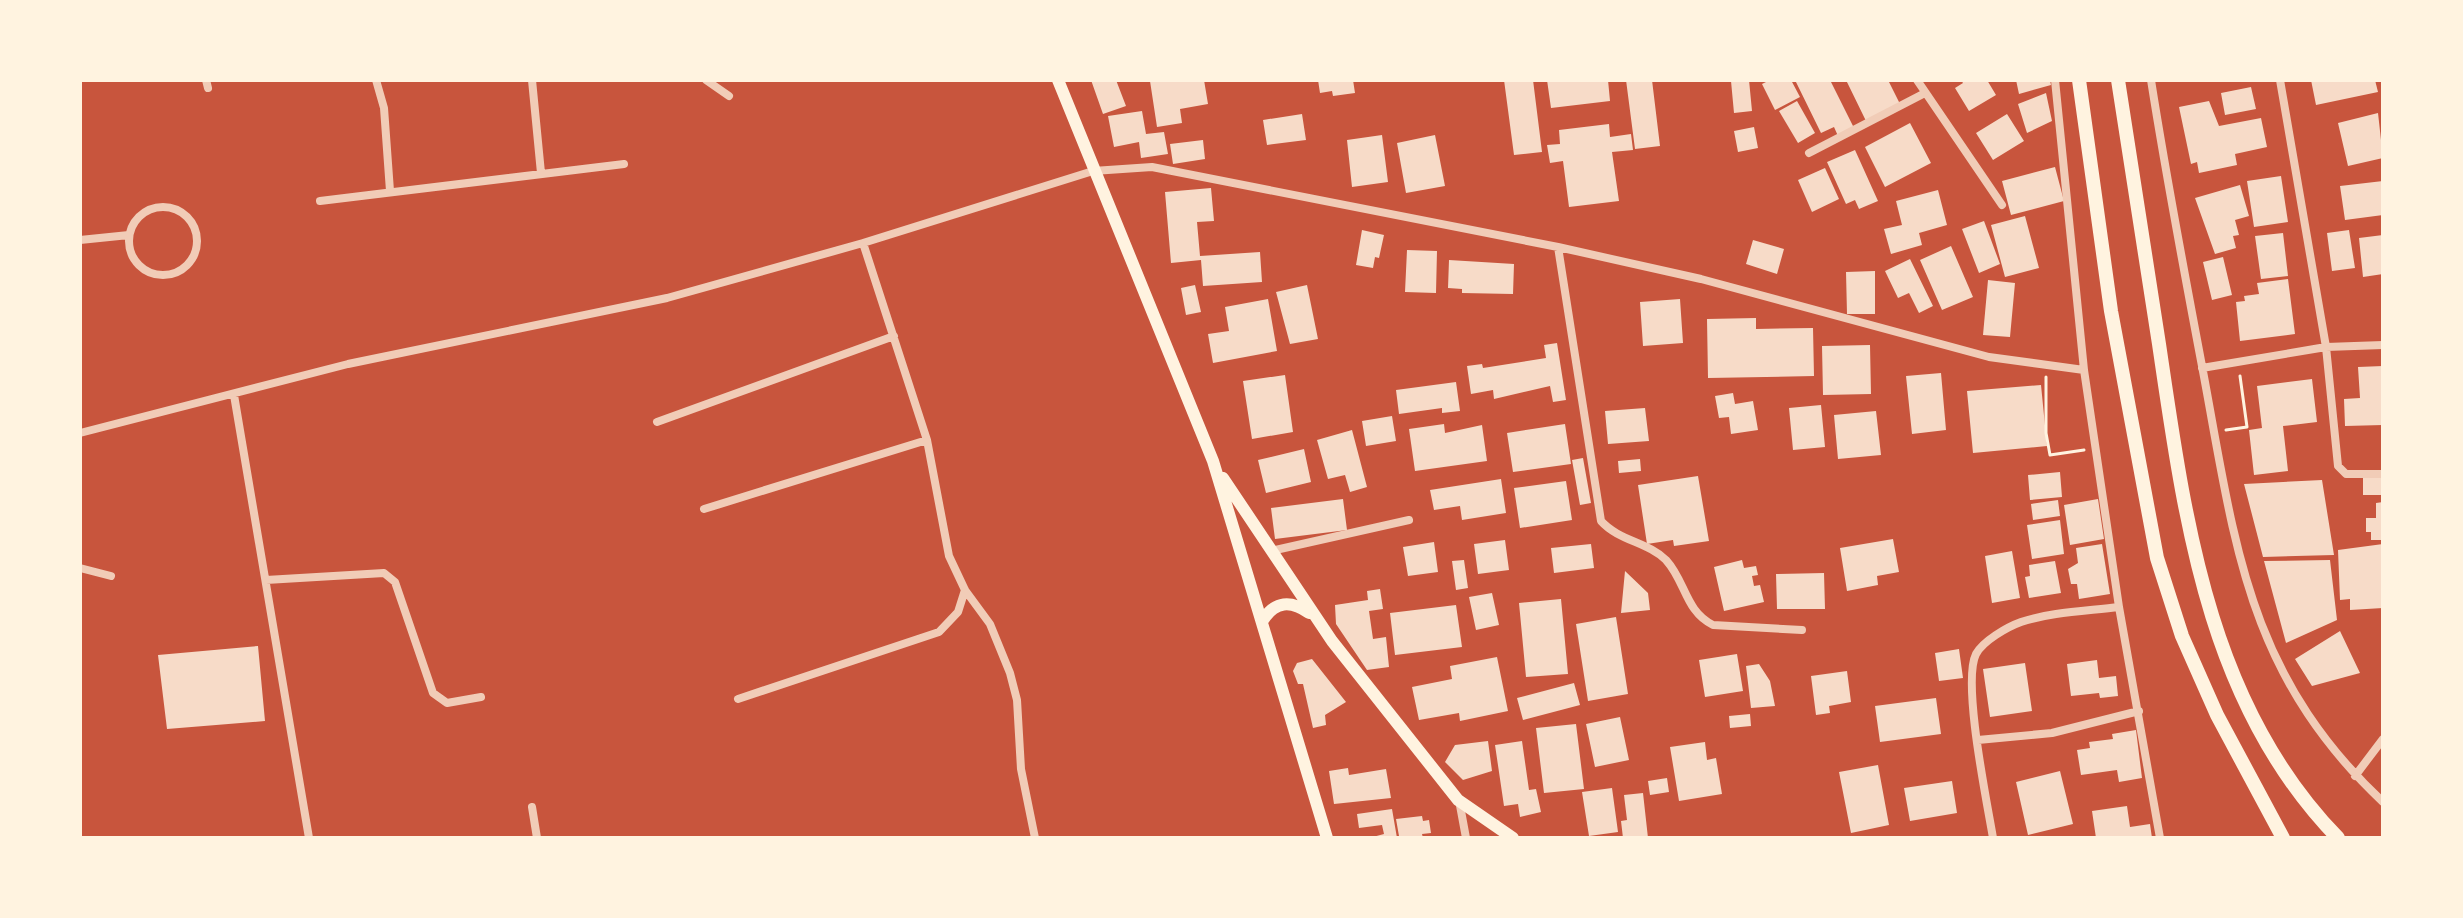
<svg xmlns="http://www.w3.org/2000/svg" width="2463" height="918" font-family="Barlow,sans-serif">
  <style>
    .building { fill: #f7dbc8 }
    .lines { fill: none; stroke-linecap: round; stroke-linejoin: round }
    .path { stroke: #fff3e0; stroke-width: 3 }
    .minor { stroke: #f1ccb7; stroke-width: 8 }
    .secondary { stroke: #fff3e0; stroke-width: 12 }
    .primary { stroke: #fff3e0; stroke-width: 14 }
  </style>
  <rect width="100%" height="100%" fill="#c8553d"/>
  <path class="building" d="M1091,80H1116L1126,106L1103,114Z
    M1204,80L1208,104L1180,109L1182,123L1157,127L1150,81Z
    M1318,80H1353L1355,93L1333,96L1332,91L1320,93Z
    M1504,80H1533L1542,152L1514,155Z
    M1547,80H1608L1610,101L1551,108Z
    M1626,80H1652L1660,146L1635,149Z
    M1749,80L1752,111L1734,113L1731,81Z
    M1770,80H1791L1800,97L1775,110L1762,84Z
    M1795,80H1830L1854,128L1838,136L1834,127L1821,133Z
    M1846,80H1888L1900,104L1866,121Z
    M1961,80H1987L1996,95L1969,111L1955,88L1963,83Z
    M2016,80H2050L2051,85L2019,94Z
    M2311,80H2375L2378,92L2316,105Z
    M2251,87L2256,109L2225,115L2221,93Z
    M2046,93L2052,121L2027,133L2018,104Z
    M1797,101L1815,133L1798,143L1779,111Z
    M2209,101L2219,126L2261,118L2267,147L2235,154L2237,165L2199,173L2197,162L2191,164L2179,107Z
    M1142,111L1146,134L1164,132L1168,154L1141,158L1139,142L1114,147L1108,116Z
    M2378,113L2383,158L2348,166L2338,123Z
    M1302,114L1306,140L1267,145L1263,120Z
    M2007,114L2024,141L1993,160L1976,133Z
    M1910,123L1931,163L1885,187L1865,147Z
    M1609,124L1610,137L1631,134L1633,150L1612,152L1619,201L1569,207L1563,161L1550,163L1547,145L1560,144L1559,130Z
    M1754,127L1758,148L1738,152L1734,131Z
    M1382,135L1388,182L1352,187L1347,140Z
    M1435,135L1445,186L1406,193L1397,143Z
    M1203,140L1205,159L1173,164L1170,144Z
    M1855,150L1878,201L1859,209L1855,200L1846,204L1827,162Z
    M2055,167L2064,201L2011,215L2002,181Z
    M1825,168L1839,199L1812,212L1798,180Z
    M2281,176L2288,222L2254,227L2247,181Z
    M2383,181V215L2345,220L2340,186Z
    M2240,185L2249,216L2235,220L2239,235L2233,236L2236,248L2215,254L2195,198Z
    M1211,188L1214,221L1197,222L1200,256L1260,252L1262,282L1203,286L1201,260L1171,263L1165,192Z
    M1938,190L1947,225L1919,233L1922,245L1891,254L1884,229L1902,225L1896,201Z
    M2025,216L2039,268L2005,277L1991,225Z
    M1984,221L2000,264L1979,273L1962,229Z
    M1362,230L1384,235L1379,258L1375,257L1373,268L1356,265Z
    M2349,230L2355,268L2332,271L2327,233Z
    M2283,233L2288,276L2261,279L2255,236Z
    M2383,235V274L2363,277L2359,238Z
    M1753,240L1784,249L1777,274L1746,264Z
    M1951,246L1973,297L1942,310L1920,260Z
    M1407,250L1437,251L1436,293L1405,292Z
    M2223,257L2232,295L2212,300L2203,262Z
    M1910,259L1933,306L1919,313L1909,293L1898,298L1885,271Z
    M1449,260L1514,264L1513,294L1462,293V289L1448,288Z
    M1875,271V314H1847L1846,272Z
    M2288,279L2295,334L2240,341L2236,302L2245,301L2244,296L2259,294L2257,283Z
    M1988,280L2015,283L2010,337L1983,335Z
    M1195,285L1201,312L1186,315L1181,288Z
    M1307,285L1318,339L1290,344L1276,292Z
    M1268,299L1277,351L1213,363L1208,334L1229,331L1225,307Z
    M1680,299L1683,343L1643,346L1640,302Z
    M1756,318V329L1813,328L1814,376L1708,378L1707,319Z
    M1557,343L1566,400L1553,402L1550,386L1494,399L1493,390L1471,394L1467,366L1482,364L1483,368L1546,358L1544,345Z
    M1870,345L1871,394L1823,395L1822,346Z
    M2383,366V425L2345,426L2344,399L2360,398L2358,367Z
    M1941,373L1946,430L1912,434L1906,376Z
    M1285,375L1293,432L1252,439L1243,381Z
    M2312,379L2317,422L2283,426L2288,471L2254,475L2249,430L2262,428L2257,386Z
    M1456,382L1460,411L1442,413V408L1399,414L1396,390Z
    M2041,385L2047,446L1973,453L1967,391Z
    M1733,393L1735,404L1753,401L1758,430L1731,434L1729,417L1719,418L1715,396Z
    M1821,405L1825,447L1793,450L1789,408Z
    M1645,408L1649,441L1608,444L1605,411Z
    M1876,411L1881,455L1838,459L1834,415Z
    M1392,416L1396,441L1366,446L1362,421Z
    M1444,424L1445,433L1482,425L1487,461L1415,471L1409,429Z
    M1565,424L1571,464L1513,472L1507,433Z
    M1352,430L1367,487L1350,492L1345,475L1328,479L1317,440Z
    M1304,449L1311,482L1266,493L1258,460Z
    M1583,458L1591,503L1580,505L1572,460Z
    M1640,459L1641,471L1619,473L1618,461Z
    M2060,472L2062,497L2030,500L2028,475Z
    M1698,476L1709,541L1674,546L1673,540L1647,544L1638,485Z
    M2363,478H2383V495H2363Z
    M1501,479L1506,513L1462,520L1460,506L1434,510L1430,490Z
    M2322,480L2334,555L2263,557L2244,484Z
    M1566,481L1572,520L1520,528L1514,488Z
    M1343,499L1347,530L1275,539L1271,508Z
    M2098,499L2104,539L2070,545L2064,505Z
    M2058,500L2060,516L2033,520L2031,504Z
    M2383,502V540H2371V532H2366V518H2376V503Z
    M2060,520L2064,554L2032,559L2027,525Z
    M1893,539L1899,572L1877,576L1878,585L1847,591L1840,548Z
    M1505,540L1509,570L1478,574L1474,544Z
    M1434,542L1438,572L1408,576L1403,547Z
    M1591,544L1594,568L1554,573L1551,548Z
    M2102,544L2110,594L2079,599L2077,584H2071L2068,569L2078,563L2076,548Z
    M2383,544V608L2350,610V599L2340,600L2338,550Z
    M2012,551L2020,598L1992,603L1985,556Z
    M1464,560L1468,588L1456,590L1452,561Z
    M1742,560L1744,568L1756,566L1758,575L1752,576L1754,586L1760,585L1764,602L1724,611L1714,567Z
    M2330,560L2337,620L2286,643L2264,561Z
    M2055,561L2061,593L2029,598L2025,577L2030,576L2029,565Z
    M1625,571L1648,593L1650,610L1621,613Z
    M1824,573L1825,609H1777L1776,574Z
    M1380,589L1383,609L1369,611L1373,639L1386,637L1389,667L1367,670L1336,624L1335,605L1368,600L1367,591Z
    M1492,593L1499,625L1476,630L1469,597Z
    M1561,599L1568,674L1526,677L1519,603Z
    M1456,605L1462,647L1395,655L1390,613Z
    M1616,617L1628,694L1588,701L1576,624Z
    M2340,631L2360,673L2312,686L2295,659Z
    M258,646L265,721L167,729L158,655Z
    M1959,649L1963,678L1939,681L1935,653Z
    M1737,654L1743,691L1705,697L1699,660Z
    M1497,657L1508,711L1460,721L1459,713L1419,720L1412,687L1452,679L1450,666Z
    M1312,659L1346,702L1325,715L1326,725L1313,728L1303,684H1298L1293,671L1297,663Z
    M2097,660L2099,678L2116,676L2118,696L2100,698L2099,693L2071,696L2067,664Z
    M2025,663L2032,711L1990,717L1983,669Z
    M1759,664L1770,681L1775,706L1751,708L1746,666Z
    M1847,671L1851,702L1829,706L1830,713L1816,715L1811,676Z
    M1574,683L1580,705L1523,720L1517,698Z
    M1936,698L1941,734L1880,742L1875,706Z
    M1750,714L1751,726L1730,728L1729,716Z
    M1620,717L1629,760L1595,767L1586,724Z
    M1576,724L1584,789L1544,793L1536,728Z
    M2136,730L2142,778L2119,782L2117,770L2081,775L2077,750L2090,748L2089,742L2113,739L2112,734Z
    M1488,741L1492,771L1463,780L1445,762L1455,745Z
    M1522,741L1529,790L1536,789L1541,812L1520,817L1518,804L1504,806L1495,745Z
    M1705,742L1707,760L1716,758L1722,794L1679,801L1670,747Z
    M1878,765L1889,825L1851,833L1839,772Z
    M1348,768L1349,775L1386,769L1391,798L1334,804L1329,771Z
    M2060,771L2073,824L2028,835L2016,782Z
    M1667,778L1669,792L1650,795L1648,781Z
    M1952,781L1957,813L1910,821L1904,788Z
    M1612,788L1618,832L1589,836L1582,792Z
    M1643,793L1648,838H1623L1621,821L1627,820L1624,795Z
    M2127,806L2130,827L2150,824L2152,838H2096L2092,811Z
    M1392,809L1397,838H1369L1384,834L1382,825L1359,828L1357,814Z
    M1422,816L1423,821L1429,820L1431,833L1422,834L1423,838L1399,836L1396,819Z"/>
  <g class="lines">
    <path class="path" d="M2046,377V433L2050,455L2084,450
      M2226,430L2247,427L2240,376"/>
    <path class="minor" d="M206,80L208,88
      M376,80L384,108L390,191
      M532,80L541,173
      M706,80L729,96
      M1917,80L2002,205
      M2055,80L2084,370L2119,607L2160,838
      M2151,80C2166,176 2184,271 2202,366C2235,541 2245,672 2383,802
      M2280,80L2326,347L2338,466L2346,474H2383
      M1809,153L1925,93
      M320,201L624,164
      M129 241a34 34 0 1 1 68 0a34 34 0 1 1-68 0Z
      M80,240L129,235
      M863,243L927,440L949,556L965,590L990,624L1010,673L1017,700L1021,769L1035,838
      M1558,247L1601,521C1619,541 1648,542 1666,560C1686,582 1685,611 1713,625L1802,630
      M2202,368L2326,347L2383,345
      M234,395L309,838
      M657,422L894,336
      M80,433L348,364L667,298L863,243L1093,171L1152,167L1558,247L1701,279L1989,357L2084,370
      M704,509L927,440
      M1271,551L1409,520
      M80,568L111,576
      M266,580L384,573L395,582L433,693L447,703L481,697
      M738,699L939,632L958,612L965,590
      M1978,740L2052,733L2139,711
      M2355,776L2383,739
      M1459,800L1466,838
      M532,807L537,838
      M1993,838C1987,802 1962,682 1976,654C1983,641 2007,627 2021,622C2051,612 2088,611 2119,607"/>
    <path class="secondary" d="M1058,80L1213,461L1327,838
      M1223,478L1332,641L1458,800L1513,838
      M1263,620C1275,601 1291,600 1309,613"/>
    <path class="primary" d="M2079,80L2111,311L2157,558L2182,636L2217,715L2283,838
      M2118,80C2131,168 2146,256 2159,344C2185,520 2208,705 2338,838"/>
  </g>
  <rect width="2463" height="918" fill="none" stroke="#fff3e0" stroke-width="164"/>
</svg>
